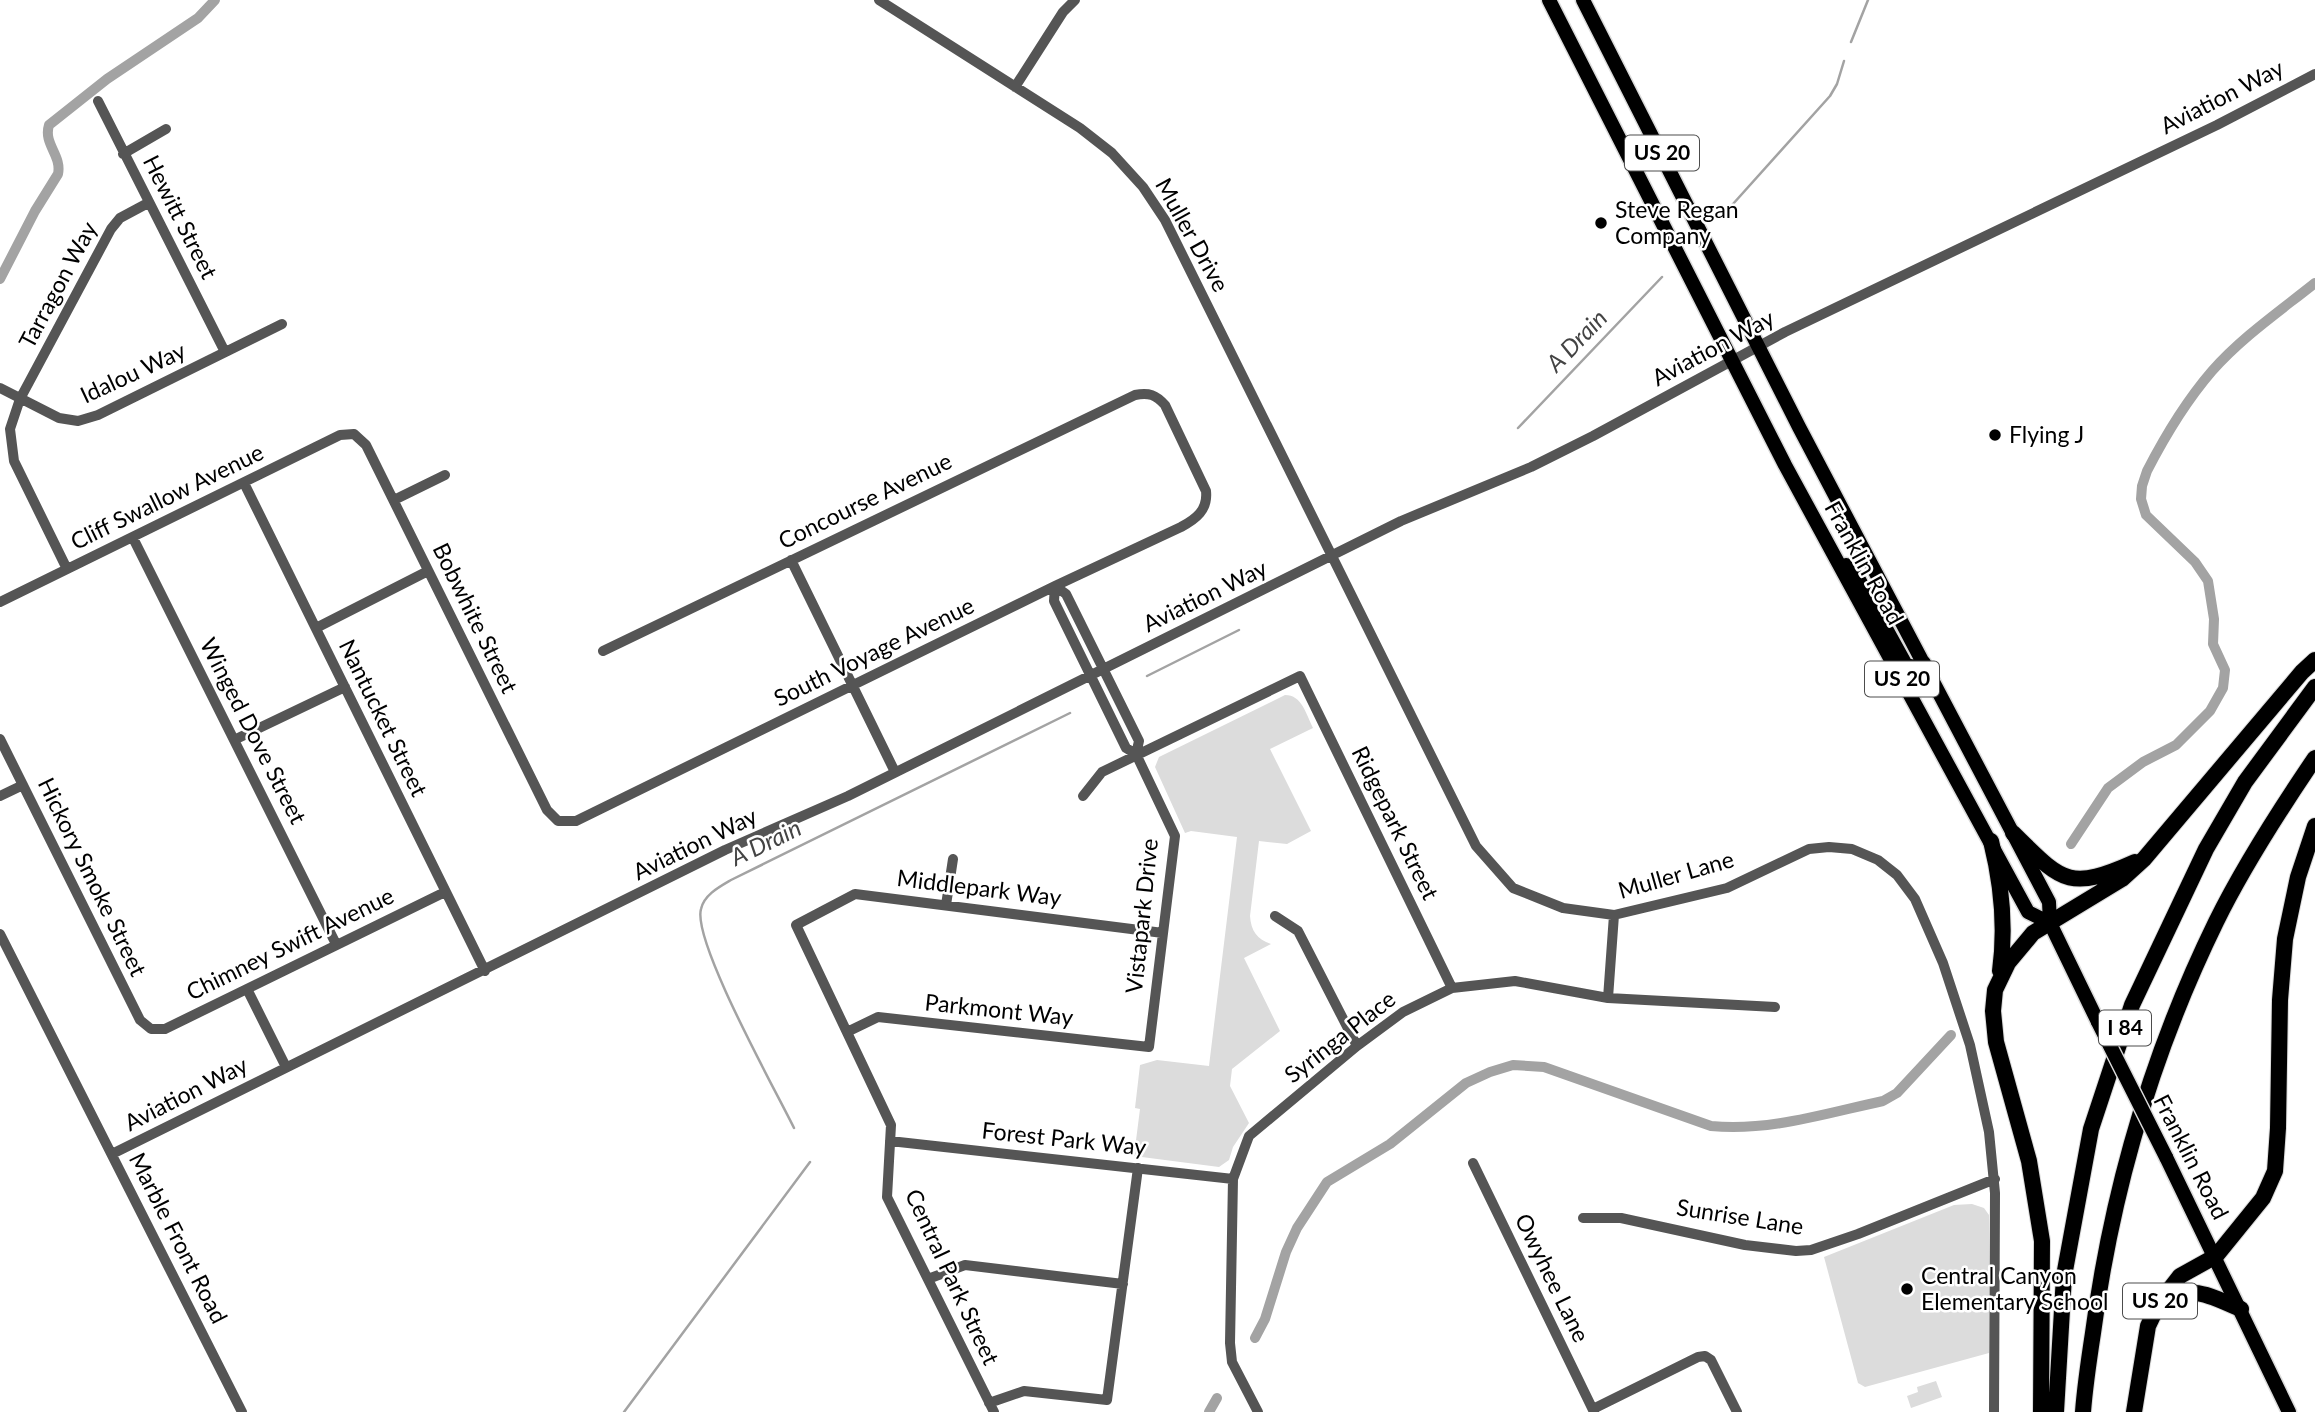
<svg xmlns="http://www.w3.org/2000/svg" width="2315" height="1412" font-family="Lato,sans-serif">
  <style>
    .green { fill: #dcdcdc }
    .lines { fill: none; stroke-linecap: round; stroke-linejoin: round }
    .stream { stroke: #a3a3a3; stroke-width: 2.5 }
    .canal { stroke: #a3a3a3; stroke-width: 10 }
    .major-casing { stroke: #dbdbdb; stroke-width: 17 }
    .highway-casing { stroke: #dbdbdb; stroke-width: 18 }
    .minor { stroke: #555; stroke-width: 10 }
    .major { stroke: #000; stroke-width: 14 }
    .highway { stroke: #000; stroke-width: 16 }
    .major-bridge-casing { stroke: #dbdbdb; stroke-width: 17; stroke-linecap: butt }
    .major-bridge { stroke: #000; stroke-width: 14 }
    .poi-dot { fill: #000; stroke: #fff; stroke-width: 2.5 }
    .labels { text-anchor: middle; stroke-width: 5; stroke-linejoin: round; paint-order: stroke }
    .shield { fill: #fff; stroke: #4c4c4c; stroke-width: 2 }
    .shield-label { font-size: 21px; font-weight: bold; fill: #000 }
    .street-label { font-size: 23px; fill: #000; stroke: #fff }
    .poi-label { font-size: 23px; fill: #000; stroke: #fff; text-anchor: start }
    .water-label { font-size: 24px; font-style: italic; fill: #444; stroke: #fff }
  </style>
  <rect width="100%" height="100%" fill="#fff"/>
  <path class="green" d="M1285,695C1302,695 1306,714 1313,728L1270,749L1311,831L1287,844L1259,841L1250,916C1251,931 1257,939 1271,944L1244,958L1280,1031L1232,1069L1230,1086L1249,1123L1233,1147L1229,1160L1219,1167L1134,1156L1140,1109L1135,1108L1140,1065L1157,1060L1209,1066L1237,837L1191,831L1185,833L1155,767L1159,757Z
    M1972,1204L1984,1208L1989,1215V1353L1865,1387L1858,1383L1824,1257L1954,1205Z
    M1936,1381L1942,1397L1911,1408L1907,1396L1918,1392L1917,1387Z"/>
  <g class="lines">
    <path class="stream" d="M1851,42L1868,0
      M1724,214L1830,96L1837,84L1844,61
      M1518,428L1662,277
      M1147,676L1239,630
      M794,1128C776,1091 692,941 701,909C704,895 719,887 731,880L1070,713
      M624,1412L810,1162"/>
    <path class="canal" d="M0,279L35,211L58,174C62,155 43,144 49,125L107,79L198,18L215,0
      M2071,844L2108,788L2143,762L2176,745L2210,711L2223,688L2225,670L2213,644L2214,619L2208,581L2195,562L2146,515L2141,499L2142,486L2147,471C2165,436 2187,400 2212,371C2242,337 2280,311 2315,283
      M1255,1338L1265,1319L1286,1252L1297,1228L1327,1182L1390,1144L1466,1083L1490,1072L1513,1065L1544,1067L1711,1126C1768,1132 1827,1113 1883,1101L1897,1093L1951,1035
      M1209,1412L1217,1398"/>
    <g class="major-casing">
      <path id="major" d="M1549,0L1785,465L2028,912L2050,923
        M1583,0L1799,427L2049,902L2050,923L2098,1022
        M1846,565L1858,578L1906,665L1916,667L1924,663
        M2166,1157L2289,1412"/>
    </g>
    <g class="highway-casing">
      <path id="highway" d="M2013,833C2062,881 2068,892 2135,862
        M1991,841C2002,885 2006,927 2000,971
        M2165,1310C2186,1279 2213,1298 2241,1309
        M2041,1412L2042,1241L2029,1161L1996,1042L1993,1011L1995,990L2008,963L2033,933L2122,879L2144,859L2302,672L2315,660
        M2056,1412L2064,1276L2091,1129L2132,1005L2206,849L2245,782L2315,687
        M2083,1412C2085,1385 2089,1359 2093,1333C2112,1190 2153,1051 2216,922C2244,865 2279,811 2315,758
        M2134,1412L2148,1326L2159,1303L2180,1276L2216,1256L2263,1198L2275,1171L2278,1128L2280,1000L2285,939L2298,877L2315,826"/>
    </g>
    <path class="minor" d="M879,0L1080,128L1112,153L1143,187L1165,220L1476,846L1513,888L1563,908L1614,915L1727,888L1809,849L1829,847L1852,849L1878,860L1897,875L1915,899L1943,963L1970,1045L1989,1132L1995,1193L1994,1412
      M1015,87L1063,12L1075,0
      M98,101L225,352
      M123,154L166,129
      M0,388L59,418L78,421L98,415L282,324
      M244,483L485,971
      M394,500L445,475
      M133,538L336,944
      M791,560L895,772
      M67,569L14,461L10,429L20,399L111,229L120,218L148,203
      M1055,586L1066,594L1139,741L1136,754
      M0,602L340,435L354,434L366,445L547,810L558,821H576L1055,586L1181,527C1196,519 1208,510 1206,491L1165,405C1156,395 1149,392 1135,395L603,651
      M316,628L428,571
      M0,739L140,1020L151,1029H165L445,892
      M234,740L345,687
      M0,796L23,785
      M1083,796L1102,772L1300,676L1452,988
      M946,905L953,859
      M1275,916L1298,931L1357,1046
      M0,934L242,1412
      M247,989L286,1067
      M1608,998L1614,915
      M847,1032L878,1017L1149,1047L1175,836L1136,754L1126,748L1054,601L1055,586
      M890,1141L1233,1179
      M112,1154L725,850L848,796L1401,521L1531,467L1593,436L1785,332L2217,125L2315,74
      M1473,1163L1594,1412
      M1583,1218H1621L1745,1245L1796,1251L1811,1250L1858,1234L1995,1179
      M928,1279L965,1265L1123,1284
      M989,1403L1024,1391L1107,1400L1138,1168
      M1593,1409L1698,1357L1705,1356L1711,1360L1737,1412
      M994,1412L887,1197L891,1125L796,925L855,894L1163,933
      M1258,1412L1232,1362L1230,1343L1233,1179L1249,1136L1357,1046L1403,1012L1452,988L1515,981L1608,998L1775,1007"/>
    <use href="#major" class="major"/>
    <use href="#highway" class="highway"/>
    <g class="major-bridge-casing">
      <path id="major-bridge" d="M2098,1022L2166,1157"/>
    </g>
    <use href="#major-bridge" class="major-bridge"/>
  </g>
  <g class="poi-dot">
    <circle cx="1601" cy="223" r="7"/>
    <circle cx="1995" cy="435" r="7"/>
    <circle cx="1907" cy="1289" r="7"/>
  </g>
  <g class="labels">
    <g class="shield">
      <rect x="1625" y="135.5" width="74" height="35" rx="5"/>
      <rect x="1865" y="661.5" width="74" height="35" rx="5"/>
      <rect x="2099" y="1010.5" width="52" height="35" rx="5"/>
      <rect x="2123" y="1283.5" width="74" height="35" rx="5"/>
    </g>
    <g class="shield-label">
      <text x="1662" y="160">US 20</text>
      <text x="1902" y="686">US 20</text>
      <text x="2125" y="1035">I 84</text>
      <text x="2160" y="1308">US 20</text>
    </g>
    <g class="street-label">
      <text transform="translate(2222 97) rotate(-27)" y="8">Aviation Way</text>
      <text transform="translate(180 217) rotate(63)" y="8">Hewitt Street</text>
      <text transform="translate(1192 235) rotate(61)" y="8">Muller Drive</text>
      <text transform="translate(58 285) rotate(-62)" y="8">Tarragon Way</text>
      <text transform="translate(1713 348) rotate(-28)" y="8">Aviation Way</text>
      <text transform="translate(133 373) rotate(-25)" y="8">Idalou Way</text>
      <text transform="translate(167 497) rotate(-26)" y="8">Cliff Swallow Avenue</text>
      <text transform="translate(865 501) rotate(-26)" y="8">Concourse Avenue</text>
      <text transform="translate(1864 563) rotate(61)" y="8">Franklin Road</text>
      <text transform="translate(1205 596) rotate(-26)" y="8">Aviation Way</text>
      <text transform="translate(475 618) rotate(64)" y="8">Bobwhite Street</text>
      <text transform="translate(874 652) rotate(-26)" y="8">South Voyage Avenue</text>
      <text transform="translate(383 718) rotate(64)" y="8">Nantucket Street</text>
      <text transform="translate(253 731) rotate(63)" y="8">Winged Dove Street</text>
      <text transform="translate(1395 823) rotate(64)" y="8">Ridgepark Street</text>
      <text transform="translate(695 844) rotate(-26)" y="8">Aviation Way</text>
      <text transform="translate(1676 875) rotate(-16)" y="8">Muller Lane</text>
      <text transform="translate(92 877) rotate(64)" y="8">Hickory Smoke Street</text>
      <text transform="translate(979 888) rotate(7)" y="8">Middlepark Way</text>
      <text transform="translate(1142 916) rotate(-84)" y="8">Vistapark Drive</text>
      <text transform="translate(290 944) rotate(-26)" y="8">Chimney Swift Avenue</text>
      <text transform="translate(999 1010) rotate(6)" y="8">Parkmont Way</text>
      <text transform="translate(1340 1037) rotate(-38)" y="8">Syringa Place</text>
      <text transform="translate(186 1094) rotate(-27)" y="8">Aviation Way</text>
      <text transform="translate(1064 1139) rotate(6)" y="8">Forest Park Way</text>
      <text transform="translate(2191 1157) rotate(63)" y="8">Franklin Road</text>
      <text transform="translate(1740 1217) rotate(9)" y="8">Sunrise Lane</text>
      <text transform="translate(178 1238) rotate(63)" y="8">Marble Front Road</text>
      <text transform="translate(952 1277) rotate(65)" y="8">Central Park Street</text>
      <text transform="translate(1552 1278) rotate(64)" y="8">Owyhee Lane</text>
    </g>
    <g class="poi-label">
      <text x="1615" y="218">Steve Regan<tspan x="1615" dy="26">Company</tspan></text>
      <text x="2009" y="443">Flying J</text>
      <text x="1921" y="1284">Central Canyon<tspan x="1921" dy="26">Elementary School</tspan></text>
    </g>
    <g class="water-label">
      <text transform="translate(1577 341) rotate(-46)" y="8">A Drain</text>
      <text transform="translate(766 843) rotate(-26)" y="8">A Drain</text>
    </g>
  </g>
</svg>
